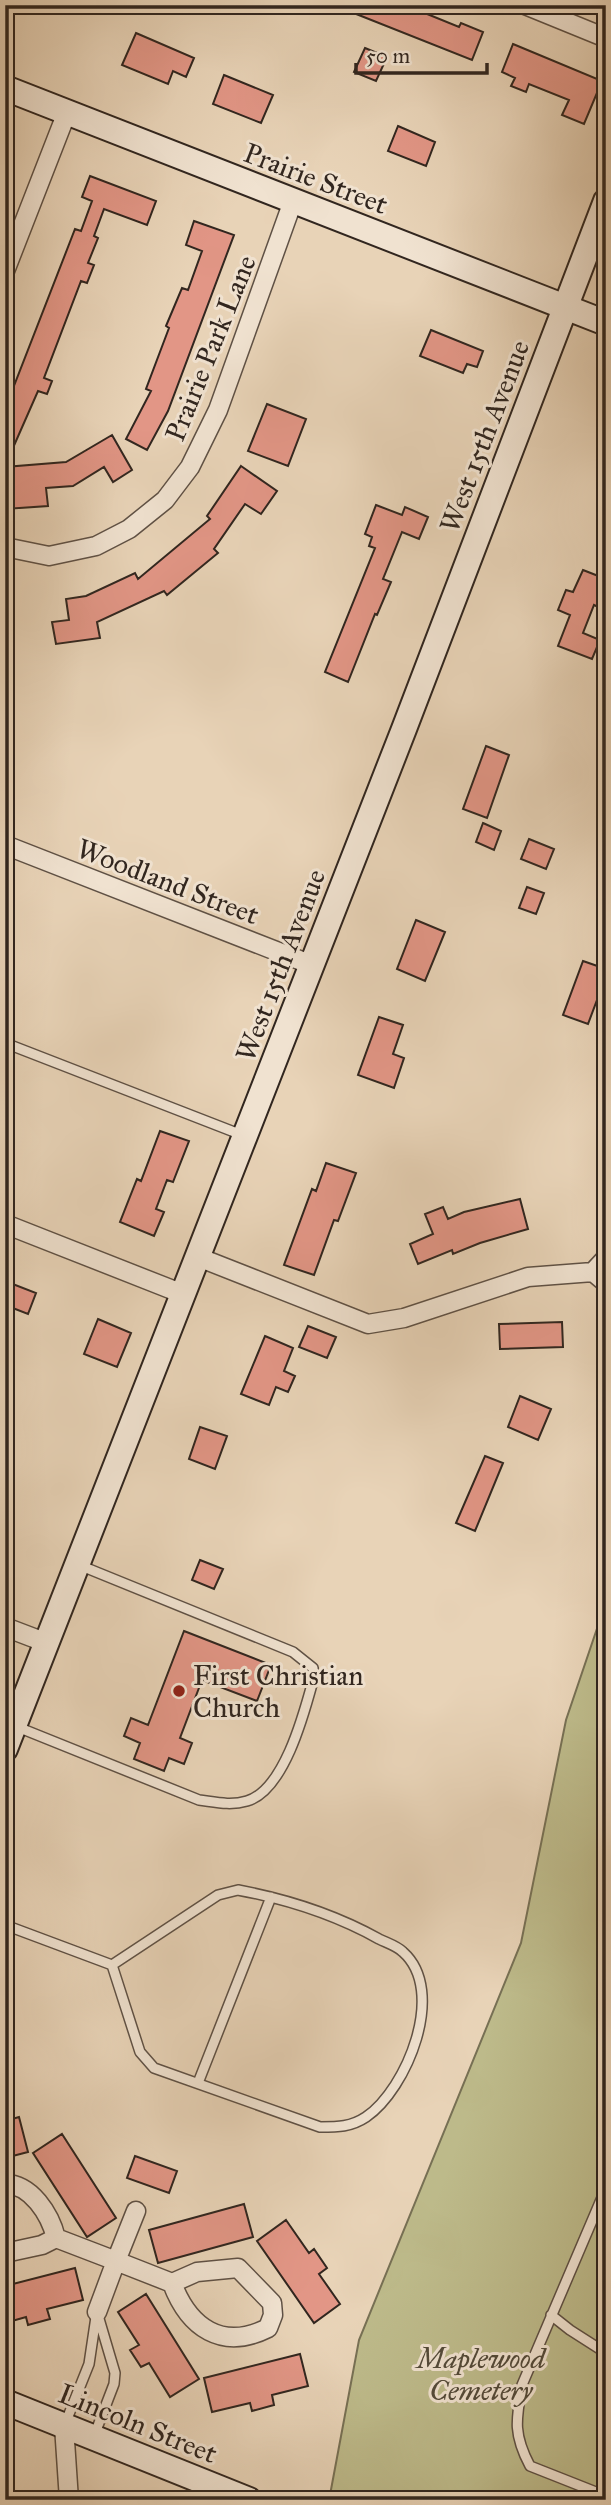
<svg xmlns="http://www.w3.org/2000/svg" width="611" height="2505" font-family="'IM FELL Great Primer',serif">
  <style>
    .green { fill: #bdba8a; stroke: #777054; stroke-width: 2 }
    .building { fill: #e29686; stroke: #31261f; stroke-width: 2 }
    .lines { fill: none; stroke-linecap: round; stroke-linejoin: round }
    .lane-casing { stroke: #5f5145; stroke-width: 12 }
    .street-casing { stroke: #5f5145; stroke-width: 21 }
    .secondary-casing { stroke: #31261f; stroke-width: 28 }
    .lane { stroke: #f0e2d0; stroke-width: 9 }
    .street { stroke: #f0e2d0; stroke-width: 18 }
    .secondary { stroke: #f0e2d0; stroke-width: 24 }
    .poi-dot { fill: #8f2418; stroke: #f0e2d0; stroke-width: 2.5 }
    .labels { text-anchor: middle; stroke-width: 6; stroke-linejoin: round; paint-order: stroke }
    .street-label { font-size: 28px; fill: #31261f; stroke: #f0e2d0 }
    .poi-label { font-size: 28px; fill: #31261f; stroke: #f0e2d0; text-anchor: start }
    .park-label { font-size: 28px; font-style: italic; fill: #544b3a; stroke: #f0e2d0 }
  </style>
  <rect width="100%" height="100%" fill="#e8d3b7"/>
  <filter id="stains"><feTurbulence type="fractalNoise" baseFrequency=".00286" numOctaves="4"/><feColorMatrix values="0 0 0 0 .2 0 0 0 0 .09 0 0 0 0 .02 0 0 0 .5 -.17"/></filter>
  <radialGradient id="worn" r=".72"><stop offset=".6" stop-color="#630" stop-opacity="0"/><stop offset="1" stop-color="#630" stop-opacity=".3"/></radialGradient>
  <path class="green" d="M606,1602V2500H342L330,2495L359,2340L521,1943L566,1720Z"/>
  <path class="building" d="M405,5L459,27L461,23L483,32L472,60L336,6Z
    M136,33L194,58L186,77L173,71L168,84L122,65Z
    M513,44L602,81L584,124L562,115L569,100L529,84L526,92L511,86L515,78L502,72Z
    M365,48L387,57L376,81L354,72Z
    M224,75L273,95L261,123L213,104Z
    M398,126L435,142L426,166L388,151Z
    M90,176L156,201L147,225L104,209L94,236L98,238L88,263L94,265L87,283L81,281L44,378L52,381L47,394L38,391L5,466V409L75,229L81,231L92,201L82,197Z
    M194,221L234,235L168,411L147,450L126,439L151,391L146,389L169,328L166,326L182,288L188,290L202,251L186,245Z
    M431,330L483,351L477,367L467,364L463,373L420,356Z
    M267,404L306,419L288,466L248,451Z
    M112,435L132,470L113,482L104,467L73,486L46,488L48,506L5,509V467L66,462Z
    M241,466L277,491L261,514L245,504L214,549L218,553L167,595L164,591L97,622L100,638L56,644L52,622L69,620L66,599L86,596L135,573L138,579L210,519L207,516Z
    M376,505L402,515L405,507L428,517L419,539L402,532L383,579L391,582L377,615L375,614L348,682L325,672L375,548L369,546L372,537L365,534Z
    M583,570L606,579V589L598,607L594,605L583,633L600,640L592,659L558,646L570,615L558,610L566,590L573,592Z
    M486,746L509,755L487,818L463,809Z
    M483,823L501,831L494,850L476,842Z
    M529,839L554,849L546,869L521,859Z
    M527,887L544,893L536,914L519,908Z
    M416,920L445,932L425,981L397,969Z
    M583,961L606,969V976L588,1024L563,1015Z
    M379,1017L403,1025L393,1054L404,1058L394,1088L358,1075Z
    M160,1131L189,1141L173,1182L167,1180L156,1209L164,1212L154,1236L120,1222L137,1179L141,1181Z
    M326,1163L356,1173L338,1221L334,1220L314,1275L284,1265L312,1189L316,1191Z
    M520,1199L528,1229L480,1243L453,1254L452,1250L418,1264L410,1244L433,1234L425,1214L443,1207L448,1219L464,1212Z
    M5,1281L36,1293L28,1314L5,1305Z
    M98,1319L131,1333L117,1367L84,1354Z
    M562,1322L563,1347L500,1349L499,1324Z
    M308,1326L336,1337L327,1358L299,1347Z
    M265,1336L293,1348L284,1371L295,1376L288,1392L276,1387L269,1405L241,1394Z
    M520,1396L551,1409L538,1440L508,1427Z
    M200,1427L227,1436L215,1469L189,1459Z
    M485,1456L503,1463L475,1531L456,1523Z
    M200,1560L223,1569L214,1589L192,1580Z
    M184,1631L271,1665L257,1701L202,1680L180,1738L192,1743L184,1764L169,1758L164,1771L134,1759L140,1743L124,1736L131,1718L148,1725Z
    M19,2117L28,2152L5,2158V2121Z
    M62,2134L116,2218L87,2237L33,2153Z
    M135,2156L177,2171L169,2193L127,2178Z
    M244,2204L253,2237L158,2263L149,2230Z
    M286,2220L309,2253L314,2249L327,2268L319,2274L340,2304L314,2323L257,2241Z
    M75,2268L83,2300L47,2309L50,2319L28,2325L26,2317L5,2323V2286Z
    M146,2294L199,2379L170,2397L149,2363L141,2367L130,2350L139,2345L118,2312Z
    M300,2354L308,2386L272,2395L274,2405L252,2411L250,2403L212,2412L204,2378Z"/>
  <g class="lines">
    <g class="lane-casing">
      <path id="lane" d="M5,1043L242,1135
        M15,1726L199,1800C215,1802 230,1806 247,1801C285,1790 305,1710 314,1677L313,1668L293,1652L79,1565
        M238,1890C286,1899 336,1915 379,1939C387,1943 397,1946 403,1952C447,1991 407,2089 366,2117C351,2127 338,2127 320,2127L154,2068L140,2052L112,1965L218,1895Z
        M5,1925L112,1965
        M198,2083L271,1897
        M606,2188L522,2385C516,2420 513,2434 530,2466L606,2496
        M551,2315L570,2330L606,2353
        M65,2424L89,2364L96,2317
        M94,2436L114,2384L115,2373L97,2312"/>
    </g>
    <g class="street-casing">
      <path id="street" d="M525,5L606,38
        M5,271L67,112
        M5,547L49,556L96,546L129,529L165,500L190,467L218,410L293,201
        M5,845L312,965
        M5,1224L183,1294
        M198,1257L368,1324L404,1318L528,1277L593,1272
        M606,1258L593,1272L606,1283
        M5,1627L47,1643
        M5,2184C31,2184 50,2214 56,2238
        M5,2253L42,2245L56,2238L116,2261L136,2211
        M97,2312L116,2261L172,2283C189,2328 222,2351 268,2328L273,2315L272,2303L238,2268L197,2272L172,2283
        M64,2426L69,2500"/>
    </g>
    <g class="secondary-casing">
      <path id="secondary" d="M5,88L606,323
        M5,1749L404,729L606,201
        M5,2402L249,2500"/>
    </g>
    <use href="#lane" class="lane"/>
    <use href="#street" class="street"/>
    <use href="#secondary" class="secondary"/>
  </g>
  <circle class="poi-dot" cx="179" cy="1691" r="7"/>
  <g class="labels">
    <g class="street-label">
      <text transform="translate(316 178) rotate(21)" y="10">Prairie Street</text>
      <text transform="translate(210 348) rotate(-68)" y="10">Prairie Park Lane</text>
      <text transform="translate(484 436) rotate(-69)" y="10">West 15th Avenue</text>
      <text transform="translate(168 881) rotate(21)" y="10">Woodland Street</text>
      <text transform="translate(280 965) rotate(-69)" y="10">West 15th Avenue</text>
      <text transform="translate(138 2423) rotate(22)" y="10">Lincoln Street</text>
    </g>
    <g class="poi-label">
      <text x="193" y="1685">First Christian<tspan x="193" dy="32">Church</tspan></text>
    </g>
    <g class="park-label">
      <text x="481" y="2368">Maplewood<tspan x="481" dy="32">Cemetery</tspan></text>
    </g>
  </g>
  <rect width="611" height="2505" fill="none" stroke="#e8d3b7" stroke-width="28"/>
  <rect x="7" y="7" width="597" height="2491" fill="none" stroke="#31261f" stroke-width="3.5"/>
  <rect x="14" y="14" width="583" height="2477" fill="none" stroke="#31261f" stroke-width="2"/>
  <path d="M356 63v10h131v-10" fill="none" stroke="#31261f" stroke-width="3.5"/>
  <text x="366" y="63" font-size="21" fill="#31261f" stroke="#f0e2d0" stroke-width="5" paint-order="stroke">50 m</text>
  <rect width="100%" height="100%" filter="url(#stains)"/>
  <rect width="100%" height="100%" fill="url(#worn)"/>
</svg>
